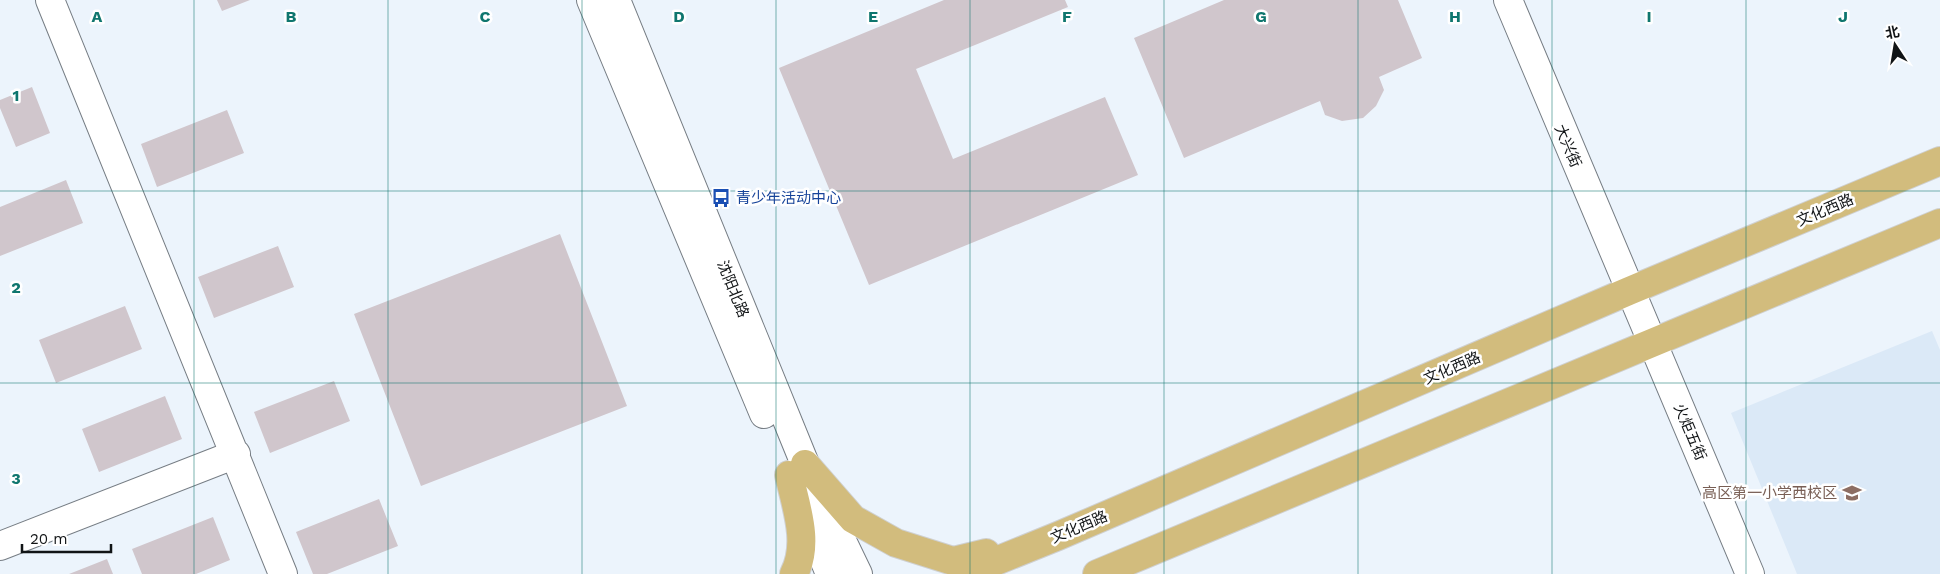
<svg xmlns="http://www.w3.org/2000/svg" width="1940" height="574" font-family="'Work Sans','Noto Sans SC',sans-serif">
  <style>
    .built { fill: #dbe9f7 }
    .building { fill: #d0c6cc }
    .lines { fill: none; stroke-linecap: round; stroke-linejoin: round }
    .minor-casing { stroke: #767d84; stroke-width: 30 }
    .major-casing { stroke: #cfd0d0; stroke-width: 30 }
    .minor { stroke: #fff; stroke-width: 28 }
    .major { stroke: #d2bc7d; stroke-width: 28 }
    .grid { fill: none; stroke: #0f766e; stroke-width: 1; stroke-opacity: 0.55 }
    .labels { text-anchor: middle; stroke-width: 5; stroke-linejoin: round; paint-order: stroke }
    .street-label { font-size: 15px; fill: #111416; stroke: #fff }
    .transit-label { font-size: 15px; fill: #164399; stroke: #fff; text-anchor: start }
    .education-label { font-size: 15px; fill: #785e54; stroke: #fff; text-anchor: end }
    .grid-label { font-size: 16px; text-anchor: middle; font-weight: bold; fill: #0f766e; stroke: #fff; stroke-width: 5; stroke-linejoin: round; paint-order: stroke }
  </style>
  <rect width="100%" height="100%" fill="#ecf4fc"/>
  <path class="built" d="M1932,331L1940,350V574H1797L1731,413Z"/>
  <path class="building" d="M217,0H250L222,11Z
    M944,0H1065L1068,7L916,69L953,159L1105,97L1138,175L869,285L779,68Z
    M1224,0H1398L1422,58L1379,77L1384,90L1376,106L1363,118L1342,121L1325,115L1320,101L1184,158L1134,38Z
    M32,87L50,133L16,147L0,108V100Z
    M227,110L244,153L157,187L141,144Z
    M66,180L83,223L0,256V207Z
    M560,234L627,406L421,486L354,314Z
    M278,246L294,287L214,318L198,277Z
    M125,306L142,349L56,383L39,340Z
    M334,381L350,421L270,453L254,412Z
    M165,396L182,439L99,472L82,429Z
    M379,499L398,546L327,574H313L296,532Z
    M213,517L230,560L196,574H142L132,549Z
    M107,559L113,574H69Z"/>
  <g class="lines">
    <g class="minor-casing">
      <path id="minor" d="M50,0L283,574
        M591,0L764,414
        M616,0L805,464L858,574
        M1508,0L1750,574
        M801,502L830,574
        M0,546L236,454"/>
    </g>
    <g class="major-casing">
      <path id="major" d="M805,464L853,519L896,543L953,561L986,553
        M789,475C796,507 810,543 794,574
        M964,574L1058,536L1629,291L1940,161
        M1097,574L1940,223"/>
    </g>
    <use href="#minor" class="minor"/>
    <use href="#major" class="major"/>
  </g>
  <path class="grid" d="M194,0V574M388,0V574M582,0V574M776,0V574M970,0V574M1164,0V574M1358,0V574M1552,0V574M1746,0V574M0,191H1940M0,383H1940"/>
  <defs>
    <g id="bus-bare" transform="scale(1.5)"><path d="M-5-6H5V4H4V6H2V4H-2V6H-4V4H-5ZM-3.5-4V0h7V-4ZM-3.5 1.2v1.5H-2V1.2ZM2 1.2v1.5H3.5V1.2Z" fill="#1a4fb4" stroke="#fff" stroke-width="2.5" paint-order="stroke"/></g>
    <g id="school-bare" transform="scale(1.5)"><path d="M0-5L7-2L0 1L-7-2ZM-4 1L0 2.5L4 1V4Q0 6-4 4Z" fill="#8d6e63" stroke="#fff" stroke-width="2.5" paint-order="stroke"/></g>
  </defs>
  <g fill-rule="evenodd">
    <use href="#bus-bare" x="721" y="198"/>
    <use href="#school-bare" x="1852" y="493"/>
  </g>
  <g class="labels">
    <g class="street-label">
      <text transform="translate(1568 146) rotate(67)" y="5">大兴街</text>
      <text transform="translate(1825 210) rotate(-23)" y="5">文化西路</text>
      <text transform="translate(733 289) rotate(68)" y="5">沈阳北路</text>
      <text transform="translate(1452 368) rotate(-23)" y="5">文化西路</text>
      <text transform="translate(1690 432) rotate(67)" y="5">火炬五街</text>
      <text transform="translate(1079 527) rotate(-23)" y="5">文化西路</text>
    </g>
    <g class="transit-label">
      <text x="736" y="203">青少年活动中心</text>
    </g>
    <g class="education-label">
      <text x="1837" y="498">高区第一小学西校区</text>
    </g>
  </g>
  <g class="grid-label">
    <text x="97" y="22">A</text>
    <text x="291" y="22">B</text>
    <text x="485" y="22">C</text>
    <text x="679" y="22">D</text>
    <text x="873" y="22">E</text>
    <text x="1067" y="22">F</text>
    <text x="1261" y="22">G</text>
    <text x="1455" y="22">H</text>
    <text x="1649" y="22">I</text>
    <text x="1843" y="22">J</text>
    <text x="16" y="101">1</text>
    <text x="16" y="293">2</text>
    <text x="16" y="484">3</text>
  </g>
  <g transform="translate(1895 45) rotate(348)" stroke="#ffffff" stroke-width="4" paint-order="stroke">
  <path d="M0-4L9 19L0 12L-9 19Z" fill="#111416"/>
  <text y="-8" font-size="14" font-weight="bold" text-anchor="middle" fill="#111416">北</text>
  </g>
  <path d="M22 544v8h89v-8" fill="none" stroke="#111416" stroke-width="2.5"/>
  <text x="30" y="544" font-size="15" fill="#111416" stroke="#ffffff" stroke-width="4" paint-order="stroke">20 m</text>
</svg>
